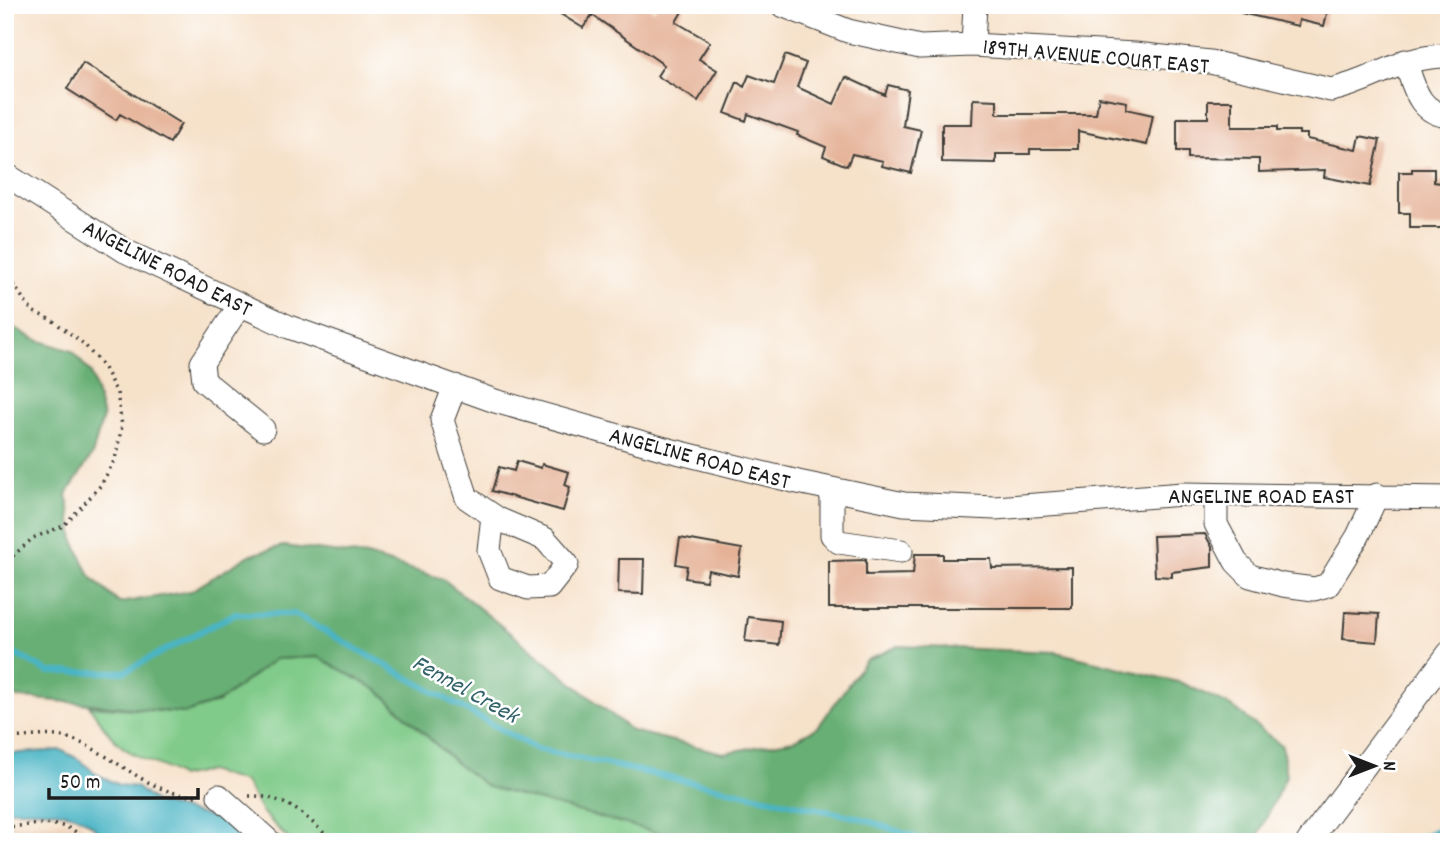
<svg xmlns="http://www.w3.org/2000/svg" width="1454" height="847" font-family="Dekko,sans-serif">
  <style>
    .built { fill: #edd1ba }
    .green { fill: #80cb89; stroke: #4e7452; stroke-width: 2 }
    .forest { fill: #68af75; stroke: #426648; stroke-width: 2 }
    .water { fill: #48b4c4; stroke: #326870; stroke-width: 2 }
    .lines { fill: none; stroke-linecap: round; stroke-linejoin: round }
    .stream { stroke: #48b4c4; stroke-width: 6 }
    .building { fill: #e5b297 }
    .minor-casing { stroke: #3d3a36; stroke-width: 25 }
    .path { stroke: #3d3a36; stroke-width: 3.5; stroke-dasharray: 2 5; stroke-linecap: butt }
    .minor { stroke: #fff; stroke-width: 23 }
    .labels { text-anchor: middle; stroke-width: 5; stroke-linejoin: round; paint-order: stroke }
    .street-label { font-size: 23px; fill: #1c1c1c; stroke: #fff }
    .water-label { font-size: 24px; font-style: italic; fill: #306068; stroke: #fff }
  </style>
  <rect width="100%" height="100%" fill="#fff"/>
  <filter id="ink" filterUnits="userSpaceOnUse"><feTurbulence type="fractalNoise" baseFrequency=".0143" numOctaves="2"/><feDisplacementMap in="SourceGraphic" scale="14" xChannelSelector="R" yChannelSelector="G"/><feConvolveMatrix kernelMatrix="1 2 1 2 8 2 1 2 1" color-interpolation-filters="sRGB"/></filter>
  <filter id="wash" filterUnits="userSpaceOnUse"><feTurbulence type="fractalNoise" baseFrequency=".00686" numOctaves="4" result="noise"/><feDisplacementMap in="SourceGraphic" scale="28" xChannelSelector="R" yChannelSelector="G"/><feGaussianBlur stdDeviation="1.57" result="paint"/><feColorMatrix in="noise" values="0 0 0 0 0 0 0 0 0 0 0 0 0 0 0 0 0 1.4 0 .05"/><feComposite in="paint" operator="in"/></filter>
  <g filter="url(#wash)">
    <rect width="100%" height="100%" fill="#f6e1c9"/>
    <path class="built" d="M80,821L91,842H5V824Z"/>
    <path class="green" d="M318,657L379,691L457,764L678,838L679,842H291L262,812L245,782L208,771L180,777C164,764 146,763 130,752C112,742 101,722 89,706L186,713L218,702L275,659Z"/>
    <path class="forest" d="M5,323L34,339L72,351L91,373L103,417L92,455L67,494L74,541L90,576L119,603L191,591L250,555L283,546L367,556L443,579L632,731L723,753L794,740L818,727L865,661L898,646L1056,652L1182,683L1231,706L1282,746L1286,776L1255,842H679L677,838L488,787L457,764L379,691L318,657L275,659L218,702L185,713L5,696Z"/>
    <path class="water" d="M61,750L80,760L96,774L119,785L136,787L155,802L221,820L248,842H105C85,804 42,811 5,810V754Z"/>
    <g class="lines">
      <path class="stream" d="M5,649L49,672H124L234,614H294L536,749L860,818L929,842
        M1409,842L1449,825"/>
    </g>
    <g id="blocks">
      <path class="building" d="M546,5H645L654,11L658,5H686L676,22L710,42L699,59L717,70L698,101L657,76L664,65L592,15L583,28Z
        M1242,5H1329L1324,26L1299,20L1298,26L1241,13Z
        M785,55L806,63L797,87L834,104L846,77L885,95L888,85L908,90L903,126L921,130L911,173L882,166L883,161L852,154L847,166L823,156L826,147L797,135L798,132L748,114L746,121L725,113L737,82L744,87L749,75L774,84Z
        M83,63L181,124L170,143L120,114L116,120L67,89Z
        M1099,97L1127,102L1126,109L1153,115L1147,145L1078,131V149H1030V154H996V163L942,162V124H972L973,99L997,100V114H1096Z
        M1208,101H1232V127H1277V131H1299V134H1307V139L1357,150L1360,136L1380,140L1370,186L1324,177L1325,170L1259,172V159L1188,158V151H1177V118H1208Z
        M1412,169H1434V182L1449,184V228H1410V213H1399V172H1412Z
        M517,461L541,468L542,464L569,472L565,485L570,487L563,511L492,491L499,467L514,471Z
        M1205,534L1212,547V567L1172,572V577L1155,576L1153,536Z
        M680,538L742,549L738,576L708,570L706,581L685,578L687,566L676,564Z
        M915,554H943V559H991L992,568L1072,567V608H829V561L866,560V575L913,574Z
        M619,559H644L643,594L618,593Z
        M1345,612L1379,614L1377,642L1343,639Z
        M748,617L781,621L779,645L745,641Z"/>
    </g>
  </g>
  <g filter="url(#ink)">
    <use href="#blocks" fill-opacity="0" stroke="#3d3a36" stroke-width="2"/>
    <g class="lines">
      <g class="minor-casing">
        <path id="minor" d="M782,5L848,31L920,47L973,45L1135,54L1210,62L1331,90C1377,80 1397,56 1449,56
          M973,45L975,5
          M1405,61C1414,86 1418,113 1449,116
          M5,174L125,251L289,327L495,401L665,449L798,482L904,504L995,508L1183,494L1449,498
          M240,305L202,363L204,381L263,429
          M455,386L442,420L467,498L498,519L545,539L567,564L549,587L528,588L500,578L489,550L493,516
          M832,489V535L839,542L901,551
          M1216,495V524L1236,562L1250,576L1283,585L1314,589L1328,585L1358,536L1377,495
          M219,796L270,842
          M1308,842L1449,653"/>
      </g>
      <path class="path" d="M5,273L32,311L52,320L84,344L104,368L117,393L122,426L115,459L101,485L84,504L63,526L33,538L5,563
        M5,738C26,738 51,732 71,739C115,754 150,797 199,796
        M249,796C286,795 309,818 333,842
        M5,827C29,826 71,816 84,842"/>
      <use href="#minor" class="minor"/>
    </g>
  </g>
  <g class="labels">
    <g class="street-label">
      <text transform="translate(1096 55) rotate(5)" y="8">189TH AVENUE COURT EAST</text>
      <text transform="translate(168 267) rotate(27)" y="8">ANGELINE ROAD EAST</text>
      <text transform="translate(700 457) rotate(15)" y="8">ANGELINE ROAD EAST</text>
      <text x="1261" y="503">ANGELINE ROAD EAST</text>
    </g>
    <g class="water-label">
      <text transform="translate(466 688) rotate(29)" y="8">Fennel Creek</text>
    </g>
  </g>
  <rect width="1454" height="847" fill="none" stroke="#fff" stroke-width="28"/>
  <g transform="translate(1374 766) rotate(90)" stroke="#ffffff" stroke-width="5" paint-order="stroke">
  <path d="M0-5L12 26L0 18L-12 26Z" fill="#1c1c1c"/>
  <text y="-10" font-size="19" font-weight="bold" text-anchor="middle" fill="#1c1c1c">N</text>
  </g>
  <path d="M49 788v10h149v-10" fill="none" stroke="#1c1c1c" stroke-width="3.5"/>
  <text x="60" y="788" font-size="21" fill="#1c1c1c" stroke="#ffffff" stroke-width="5" paint-order="stroke">50 m</text>
</svg>
